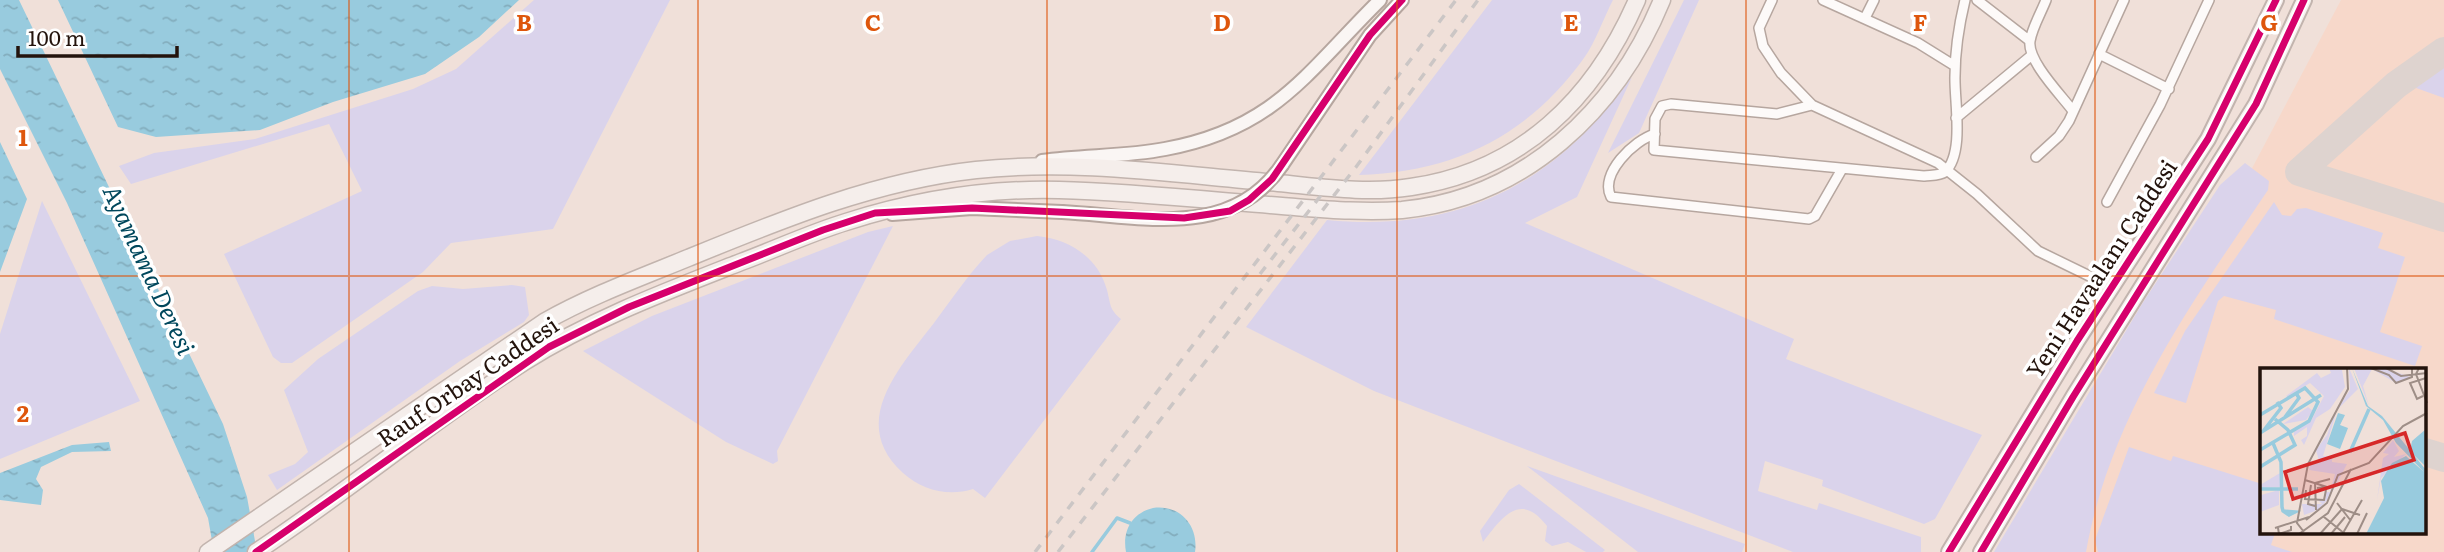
<svg xmlns="http://www.w3.org/2000/svg" width="2444" height="552" font-family="Literata,serif">
  <style>
    .built { fill: #f7d8ca; fill-rule: evenodd }
    .green { fill: #dad3eb }
    .water { fill: url(#water-ripples) }
    .lines { fill: none; stroke-linecap: round; stroke-linejoin: round }
    .stream { stroke: #98cbde; stroke-width: 3.5 }
    .taxiway { stroke: #ded3cf; stroke-width: 28 }
    .minor-casing { stroke: #b6a69f; stroke-width: 12 }
    .secondary-casing { stroke: #b6a69f; stroke-width: 16 }
    .primary-casing { stroke: #c2b4ae; stroke-width: 18 }
    .trunk-casing { stroke: #c2b4ae; stroke-width: 19 }
    .minor { stroke: #fdfaf9; stroke-width: 9 }
    .secondary { stroke: #faf6f4; stroke-width: 12 }
    .primary { stroke: #f7f1ef; stroke-width: 14 }
    .trunk { stroke: #f5eeeb; stroke-width: 16 }
    .rail { stroke: #cbc6c5; stroke-width: 3.5; stroke-dasharray: 9 9; stroke-linecap: butt }
    .secondary-bridge-casing { stroke: #b6a69f; stroke-width: 16; stroke-linecap: butt }
    .secondary-bridge { stroke: #faf6f4; stroke-width: 12 }
    .cycleway-casing { stroke: #fff; stroke-width: 11 }
    .cycleway { stroke: #d6006c; stroke-width: 7 }
    .grid { fill: none; stroke: #de560c; stroke-width: 2; stroke-opacity: 0.55 }
    .labels { text-anchor: middle; stroke-width: 7; stroke-linejoin: round; paint-order: stroke }
    .street-label { font-size: 23px; fill: #23130c; stroke: #fff }
    .water-label { font-size: 24px; font-style: italic; fill: #00475c; stroke: #fff }
    .inset-river { fill: none; stroke: #98cbde; stroke-width: 3.5 }
    .inset-road { fill: none; stroke: #9e8e87; stroke-width: 2 }
    .view { fill: #d62828; fill-opacity: 0.15; stroke: #d62828; stroke-width: 3.5 }
    .inset-edge { fill: none; stroke: #23130c; stroke-width: 3.5 }
    .grid-label { font-size: 23px; text-anchor: middle; font-weight: bold; fill: #de560c; stroke: #fff; stroke-width: 7; stroke-linejoin: round; paint-order: stroke }
  </style>
  <defs>
    <pattern id="water-ripples" width="26" height="14" patternUnits="userSpaceOnUse" patternTransform="scale(1.75)"><rect width="26" height="14" fill="#98cbde"/><path d="M2 4q2-2 4 0t4 0M15 11q2-2 4 0t4 0" fill="none" stroke="#83adbd"/></pattern>
  </defs>
  <rect width="100%" height="100%" fill="#f0e0d9"/>
  <path class="built" d="M2341,0H2444V552H2049ZM2262,370H2425V533H2262Z"/>
  <path class="green" d="M534,0H670L553,229L451,243L423,272L292,363H281L273,357L224,254L362,191L329,124L131,184L119,166L154,153L255,139L413,89L456,69Z
    M1492,0H1613C1603,19 1596,41 1584,58C1528,136 1454,172 1359,175Z
    M1684,0H1699L1639,133L1608,153Z
    M2444,58V98L2405,84Z
    M1632,77L1577,197L1525,223L1794,339L1786,359L1982,435L1935,519L1924,524L1822,486L1823,480L1765,461L1758,491L1817,510L1819,503L1921,537V552H1793L1374,391L1246,327L1327,220C1460,233 1555,184 1632,77Z
    M2245,163L2269,181L2268,190C2192,302 2110,416 2086,552H1994L2142,304L2220,185Z
    M42,201L140,401L0,459V334Z
    M2274,202L2282,215L2291,216L2297,209L2306,208L2383,233L2378,248L2405,257L2380,332L2422,346L2415,366L2274,319L2276,310L2224,296L2218,301L2186,403L2154,393L2185,331Z
    M893,226L777,451L778,461L773,464L726,442L583,351L652,316L868,232Z
    M1037,236C1069,239 1098,257 1107,290C1111,305 1109,309 1121,319L985,498L973,489C948,497 922,490 903,473C847,422 901,366 934,323C951,300 968,275 987,255L1010,241Z
    M512,285L525,287L529,315L524,322L460,361L277,490L268,475L295,464L308,452L284,390L318,359L418,291L432,286L463,289Z
    M2129,447L2171,461L2173,456L2262,484V533H2275L2271,545L2292,552H2098L2095,540Z
    M1527,466L1745,544L1742,552H1638Z
    M1519,484L1605,550L1603,552H1586L1568,542L1552,546L1545,541L1547,526C1520,490 1501,519 1483,542L1480,531L1509,490Z"/>
  <path class="water" d="M0,0H19L223,424L247,497L257,552H214L208,518L67,203L0,69Z
    M58,0H519L479,37L425,74L333,102L260,130L156,137L118,127Z
    M0,142L27,199L0,272Z
    M109,442L111,451L72,452L41,467L36,479L43,490L41,505L0,500V473L72,445Z
    M1153,508C1180,504 1199,526 1195,552H1126C1122,531 1132,513 1153,508Z"/>
  <g class="lines">
    <path class="stream" d="M1092,552L1117,518L1130,523"/>
    <path class="taxiway" d="M2444,51L2396,85L2299,172L2444,218
      M2425,452L2444,458"/>
    <g class="minor-casing">
      <path id="minor" d="M1772,0L1759,28L1763,46L1781,73L1812,105L1938,163L1977,194L2038,251L2112,287
        M1823,0L1918,43L1955,66
        M1977,0L2030,41
        M2046,0C2041,13 2032,28 2030,41C2027,61 2062,96 2073,111
        M1865,18L1874,0
        M2099,54L2169,89
        M1812,105L1777,114L1671,104L1662,106L1655,119L1654,150L1924,176C1931,175 1939,176 1945,172C1965,153 1954,100 1955,76C1955,50 1959,25 1965,0
        M1956,118L2032,55
        M1655,134C1634,140 1599,174 1611,197L1809,219L1815,216L1842,169
        M2036,157L2059,136L2069,121L2124,0
        M2107,202L2160,105L2209,0"/>
    </g>
    <g class="secondary-casing">
      <path id="secondary" d="M1042,161C1083,155 1124,157 1165,149C1275,129 1307,72 1380,0
        M1282,165L1370,35L1402,0
        M892,214L972,208L1062,212"/>
    </g>
    <g class="primary-casing">
      <path id="primary" d="M1949,552L2077,341L2208,139L2276,0
        M1981,552L2073,397L2256,104L2304,0"/>
    </g>
    <g class="trunk-casing">
      <path id="trunk" d="M208,552L544,322C590,296 639,278 688,258C781,220 875,181 976,170C1076,159 1178,175 1278,183C1321,187 1367,194 1411,187C1521,171 1594,99 1637,0
        M256,552C347,492 432,421 524,362C592,319 667,291 741,262C776,249 810,233 846,222C915,200 986,188 1059,190C1133,192 1208,200 1282,206C1322,209 1362,213 1402,210C1525,198 1617,110 1662,0"/>
    </g>
    <use href="#minor" class="minor"/>
    <use href="#secondary" class="secondary"/>
    <use href="#primary" class="primary"/>
    <use href="#trunk" class="trunk"/>
    <path class="rail" d="M1260,274L1322,194
      M1035,552L1456,0
      M1058,552L1356,167L1478,0"/>
    <g class="secondary-bridge-casing">
      <path id="secondary-bridge" d="M1062,212C1140,216 1231,241 1282,165"/>
    </g>
    <use href="#secondary-bridge" class="secondary-bridge"/>
    <g class="cycleway-casing">
      <path id="cycleway" d="M256,552L549,347L629,307L823,230L875,213L972,208L1184,218L1230,211L1249,200L1272,179L1370,35L1402,0
        M1949,552L2077,341L2208,139L2276,0
        M1981,552L2073,397L2256,104L2304,0"/>
    </g>
    <use href="#cycleway" class="cycleway"/>
  </g>
  <path class="grid" d="M349,0V552M698,0V552M1047,0V552M1397,0V552M1746,0V552M2095,0V552M0,276H2444"/>
  <g class="labels">
    <g class="street-label">
      <text transform="translate(2102 269) rotate(-57)" y="8">Yeni Havaalanı Caddesi</text>
      <text transform="translate(468 382) rotate(-34)" y="8">Rauf Orbay Caddesi</text>
    </g>
    <g class="water-label">
      <text transform="translate(148 270) rotate(65)" y="8">Ayamama Deresi</text>
    </g>
  </g>
  <g transform="translate(2260 368)">
    <rect width="166" height="166" fill="#f0e0d9"/>
    <path d="M69,0L82,2L85,19L70,41L56,50L44,77L41,72L47,68V59L34,68V64L51,53L64,28L50,15L27,29L26,28L57,5L61,10L71,5ZM89,0L98,21L77,42L63,88L72,89V94L87,96L69,130L57,143L55,139V143L44,147L42,136H62L58,132L65,133L66,124H70L75,106L49,102L51,93H59L56,82L67,67L75,44L90,22ZM48,39L53,43L46,52L23,56ZM133,72L139,83L134,89L146,86L121,110L117,132L123,90L129,86L123,85ZM20,105V119L0,120L1,127L19,122V137L0,144V117Z" fill="#dad3eb"/>
    <path d="M94,0H125L150,9L136,15L112,1L103,18L109,38Z" fill="#dad3eb"/>
    <path d="M92,0L108,38L122,48L166,102V166H106L124,130L121,113L132,95L146,88L164,104L136,75L123,52L106,38ZM78,45L85,47L80,57L88,60L80,81L67,76ZM166,61L167,99H166L150,83L152,73Z" fill="#98cbde"/>
    <path class="inset-river" d="M0,47L45,20L58,34L49,53L0,82M25,49L39,30L36,25M4,62L21,40L17,34M0,65L61,27M13,75L21,94L22,139L23,143L29,147L35,144L23,143M90,84L109,41M0,99L35,77L28,62L15,51M1,121H38"/>
    <path class="inset-road" d="M111,0L129,7L136,15L152,9V1M126,0L141,8L167,5M159,0L156,6L167,35M163,28L157,31L150,15L166,10M45,112L67,119L57,120M51,117L48,136L55,138M46,122L45,131L64,132L66,122M77,135L91,153M56,142L55,115L70,111M64,149L85,166M46,152L67,135L78,107L109,95L143,58L167,45M15,160L49,149M18,160L19,166L31,162V158M44,164L37,155L48,96L88,21L87,0M83,165L102,132M39,166L68,145L91,101M60,166L82,141L100,147M71,166L85,149M97,166L107,145"/>
    <path class="view" d="M145,65L154,92L33,131L25,104Z"/>
    <rect width="166" height="166" class="inset-edge"/>
  </g>
  <g class="grid-label">
    <text x="524" y="31">B</text>
    <text x="873" y="31">C</text>
    <text x="1222" y="31">D</text>
    <text x="1571" y="31">E</text>
    <text x="1920" y="31">F</text>
    <text x="2269" y="31">G</text>
    <text x="23" y="146">1</text>
    <text x="23" y="422">2</text>
  </g>
  <path d="M18 46v10h159v-10" fill="none" stroke="#23130c" stroke-width="3.5"/>
  <text x="28" y="46" font-size="21" fill="#23130c" stroke="#ffffff" stroke-width="5" paint-order="stroke">100 m</text>
</svg>
